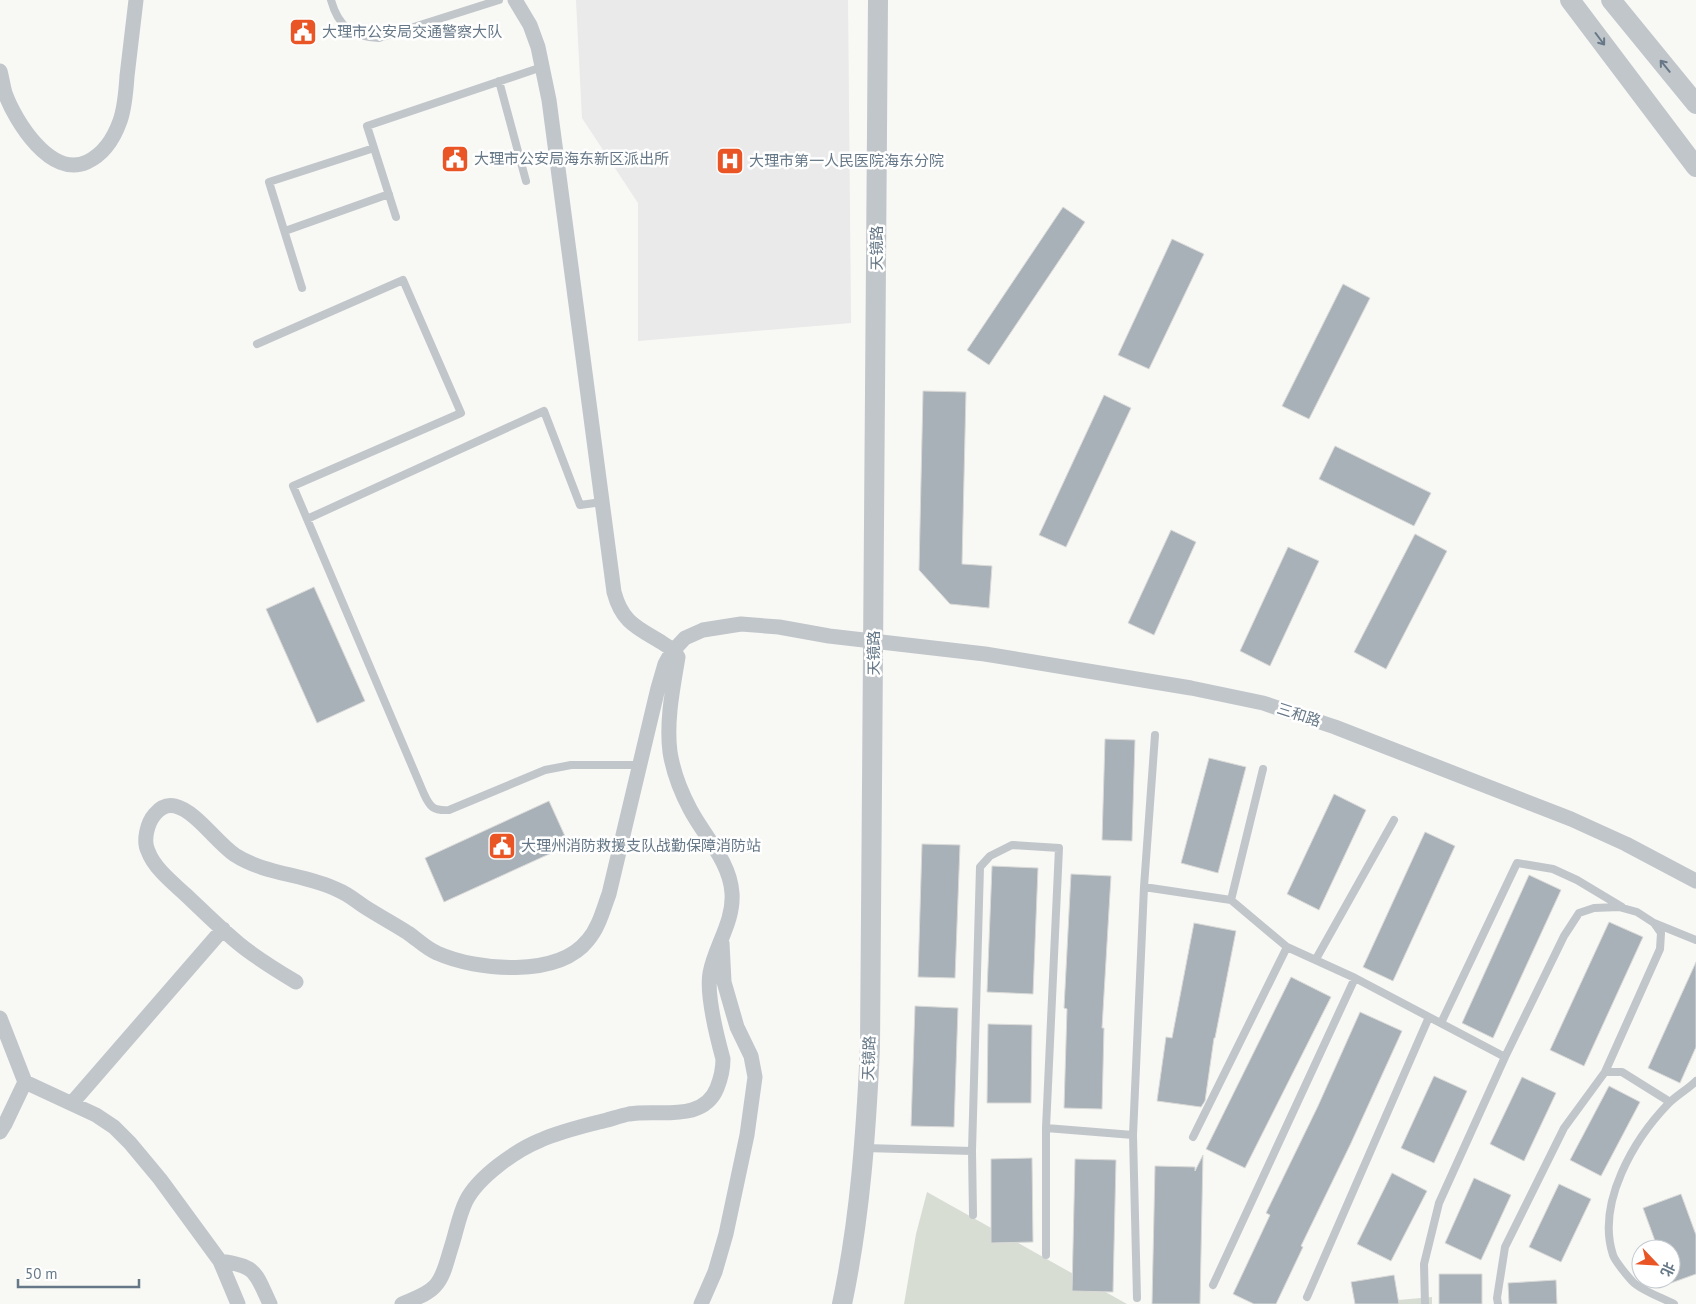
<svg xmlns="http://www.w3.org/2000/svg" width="1696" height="1304" font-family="'PT Sans','Noto Sans SC',sans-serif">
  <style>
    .built { fill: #e9eae9 }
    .green { fill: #d8ddd4 }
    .building { fill: #a8b1b7; stroke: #dadad8 }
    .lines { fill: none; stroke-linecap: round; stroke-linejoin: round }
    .service { stroke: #c1c6ca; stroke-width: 8 }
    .minor { stroke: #c1c6ca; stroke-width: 15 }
    .tertiary { stroke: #c1c6ca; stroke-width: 20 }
    .oneway { stroke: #667887 }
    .labels { text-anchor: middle; stroke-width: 5; stroke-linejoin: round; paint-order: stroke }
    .poi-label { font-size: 15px; fill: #667887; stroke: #fff; text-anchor: start }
    .street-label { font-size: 15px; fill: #667887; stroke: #fff }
  </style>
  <rect width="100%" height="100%" fill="#f8f8f5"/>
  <path class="built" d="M576,0H848L851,323L638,341V203L582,118Z"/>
  <path class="green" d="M927,1192L1127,1304H904L916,1234Z
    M1432,1297V1304H1353Z"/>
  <path class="building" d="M1063,207L1085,222L989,365L967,350Z
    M1172,239L1204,254L1149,369L1118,355Z
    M1343,284L1370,298L1309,419L1282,406Z
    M923,391L966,392L962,564L992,566L989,608L950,604L919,570Z
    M1104,395L1131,408L1066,547L1039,535Z
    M1335,446L1431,493L1414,526L1319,479Z
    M1171,530L1196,542L1154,635L1128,623Z
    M1415,534L1447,551L1386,669L1354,652Z
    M1288,547L1319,561L1270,666L1240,651Z
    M314,587L365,701L317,723L266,609Z
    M1105,739L1135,740L1132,841L1102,840Z
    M1209,758L1246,767L1218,873L1181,863Z
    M1334,794L1366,810L1319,910L1287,894Z
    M549,801L569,845L444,902L425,858Z
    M1425,832L1455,846L1393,981L1363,967Z
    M922,844L960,845L955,978L918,977Z
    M992,866L1038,868L1033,994L987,992Z
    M1071,874L1111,876L1102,1028H1104L1102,1109L1064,1108L1067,1009L1064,1008Z
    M1529,875L1561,890L1493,1038L1462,1023Z
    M1609,922L1643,937L1584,1066L1550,1050Z
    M1194,923L1236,931L1215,1038H1214L1205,1101L1201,1107L1157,1101L1166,1037L1172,1038Z
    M1696,962V1047L1680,1083L1648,1068Z
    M1291,977L1331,997L1245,1168L1206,1149Z
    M915,1006L958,1008L954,1127L911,1126Z
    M1360,1012L1402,1031L1351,1143L1301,1246L1303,1247L1276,1304H1254L1233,1294L1270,1215L1266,1213L1318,1106Z
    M988,1024L1032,1025L1031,1103H987Z
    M1434,1076L1467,1091L1434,1163L1401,1148Z
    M1522,1077L1556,1093L1524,1161L1490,1144Z
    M1609,1086L1640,1102L1601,1176L1570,1160Z
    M1203,1155L1200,1304H1152L1155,1166L1195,1167V1171Z
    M1032,1158L1033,1242L991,1243V1159Z
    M1075,1159L1116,1160L1113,1292L1072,1291Z
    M1392,1173L1427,1191L1391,1261L1357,1244Z
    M1474,1178L1511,1195L1481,1260L1445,1243Z
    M1559,1184L1591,1199L1561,1262L1529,1247Z
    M1681,1194L1696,1235V1274L1671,1283V1249H1658L1643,1208Z
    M1439,1274H1482V1304H1439Z
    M1394,1275L1399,1304H1355L1351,1282Z
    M1556,1280L1557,1304H1509L1508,1283Z"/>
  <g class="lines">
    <path class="service" d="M331,0C338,26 352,37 379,38L499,0
      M499,81L526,181
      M396,217L367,126L542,67
      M285,231L389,194
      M302,288L269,182L374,148
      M257,344L403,280L461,413L293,486L424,794C430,807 433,811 449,810L545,770L571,765H640
      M307,519L544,411L580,505L602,502
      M1144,887L1155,735
      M1231,900L1263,769
      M1654,923L1696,940
      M1316,959L1394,820
      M1441,1023L1517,863L1553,869L1577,880L1622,907
      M1133,1135L1137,1298
      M1193,1137L1287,947
      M865,1148L972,1151L980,867L990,856L1012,845L1059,848L1046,1128L1133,1135L1144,887L1231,900L1287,947L1355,978L1505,1057
      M972,1151L973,1215
      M1046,1255V1128
      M1213,1285L1355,978
      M1307,1297L1429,1017
      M1425,1304L1424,1264L1439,1203L1505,1057L1564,936L1579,913L1594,908L1619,907L1637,912L1654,923L1661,933L1660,949L1605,1072
      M1498,1304L1497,1298L1505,1247L1564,1128L1605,1072H1622L1670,1102
      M1674,1304C1663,1298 1642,1291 1633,1282C1628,1277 1615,1261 1613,1255C1596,1203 1634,1139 1669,1103C1677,1095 1688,1089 1696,1081"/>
    <path class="minor" d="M0,71C2,78 3,86 5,93C15,121 51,179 87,162C104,154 114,138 120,121C125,107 126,91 127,76C130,51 133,25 136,0
      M296,982C276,970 256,958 238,943C220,928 203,911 186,895C173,883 154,868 148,851C143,841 147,823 155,814C160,808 166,804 175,806C196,811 216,842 235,855C266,875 306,874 338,890C348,894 356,901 365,907C379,916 394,924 408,933C418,940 427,949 437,953C477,971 558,978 588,940C599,927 603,910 609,894L658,688L665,664L671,653L685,638L703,630L741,624L779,627L829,636L985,654L1191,688L1263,703L1335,727L1571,819L1626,844L1696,881
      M0,1018L25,1082L96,1115L114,1127L130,1143L160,1179L220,1261L238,1304
      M72,1103L223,929
      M0,1132L5,1124L25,1082
      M220,1261C257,1266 255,1272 270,1304
      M402,1304C413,1299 427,1295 435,1286C444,1277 447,1260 451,1248C456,1233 459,1215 466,1201C478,1177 516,1150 541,1140C559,1132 580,1127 599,1122C609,1120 619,1116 629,1114C658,1109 703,1123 717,1088C721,1078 723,1070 723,1059C717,1037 706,995 710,973C715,946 734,922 732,893C730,861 704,836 690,809C681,792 673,771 670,752C666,721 673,687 678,657C674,649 668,647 661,642C636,627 622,622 614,592L549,100L538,47L530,25L515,0
      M701,1304L715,1272L726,1234L747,1135L755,1077L751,1056L737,1027L724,982L722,943"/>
    <path class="tertiary" d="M1570,0L1696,167
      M1611,0L1696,104
      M842,1304C860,1219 866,1133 870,1047L878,0"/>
  </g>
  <defs><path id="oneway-shaft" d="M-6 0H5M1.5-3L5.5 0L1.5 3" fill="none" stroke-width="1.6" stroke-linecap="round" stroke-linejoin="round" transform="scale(1.25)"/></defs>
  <g class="oneway">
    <use href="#oneway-shaft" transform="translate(1600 39) rotate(53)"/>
    <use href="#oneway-shaft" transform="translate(1665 66) rotate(-129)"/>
  </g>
  <defs>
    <g id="civic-square" transform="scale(1.4375)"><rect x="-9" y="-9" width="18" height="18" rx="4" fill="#e95525" stroke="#fff"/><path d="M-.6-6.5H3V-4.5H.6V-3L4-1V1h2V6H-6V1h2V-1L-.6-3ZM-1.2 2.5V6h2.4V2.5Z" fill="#fff"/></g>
    <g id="hospital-square" transform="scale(1.4375)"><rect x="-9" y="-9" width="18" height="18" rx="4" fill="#e95525" stroke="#fff"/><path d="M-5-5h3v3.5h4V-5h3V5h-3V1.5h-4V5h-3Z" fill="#fff"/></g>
  </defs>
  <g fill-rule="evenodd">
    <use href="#civic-square" x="303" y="32"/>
    <use href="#civic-square" x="455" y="159"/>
    <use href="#hospital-square" x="730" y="161"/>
    <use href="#civic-square" x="502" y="846"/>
  </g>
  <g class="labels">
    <g class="poi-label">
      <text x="322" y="37">大理市公安局交通警察大队</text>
      <text x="474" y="164">大理市公安局海东新区派出所</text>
      <text x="749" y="166">大理市第一人民医院海东分院</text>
      <text x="521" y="851">大理州消防救援支队战勤保障消防站</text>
    </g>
    <g class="street-label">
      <text transform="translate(877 248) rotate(-90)" y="5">天镜路</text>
      <text transform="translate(874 653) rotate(-90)" y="5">天镜路</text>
      <text transform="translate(1299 715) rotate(18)" y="5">三和路</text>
      <text transform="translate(869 1058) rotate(-88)" y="5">天镜路</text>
    </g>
  </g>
  <g transform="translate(1656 1264) rotate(115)"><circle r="24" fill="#ffffff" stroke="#c2c9cf"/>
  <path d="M0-4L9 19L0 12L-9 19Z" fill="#e95525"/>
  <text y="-8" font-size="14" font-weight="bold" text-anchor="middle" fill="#667887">北</text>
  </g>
  <path d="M18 1279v8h121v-8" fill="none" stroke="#667887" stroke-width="2.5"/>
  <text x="25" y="1279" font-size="15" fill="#667887" stroke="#ffffff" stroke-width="4" paint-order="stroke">50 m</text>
</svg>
